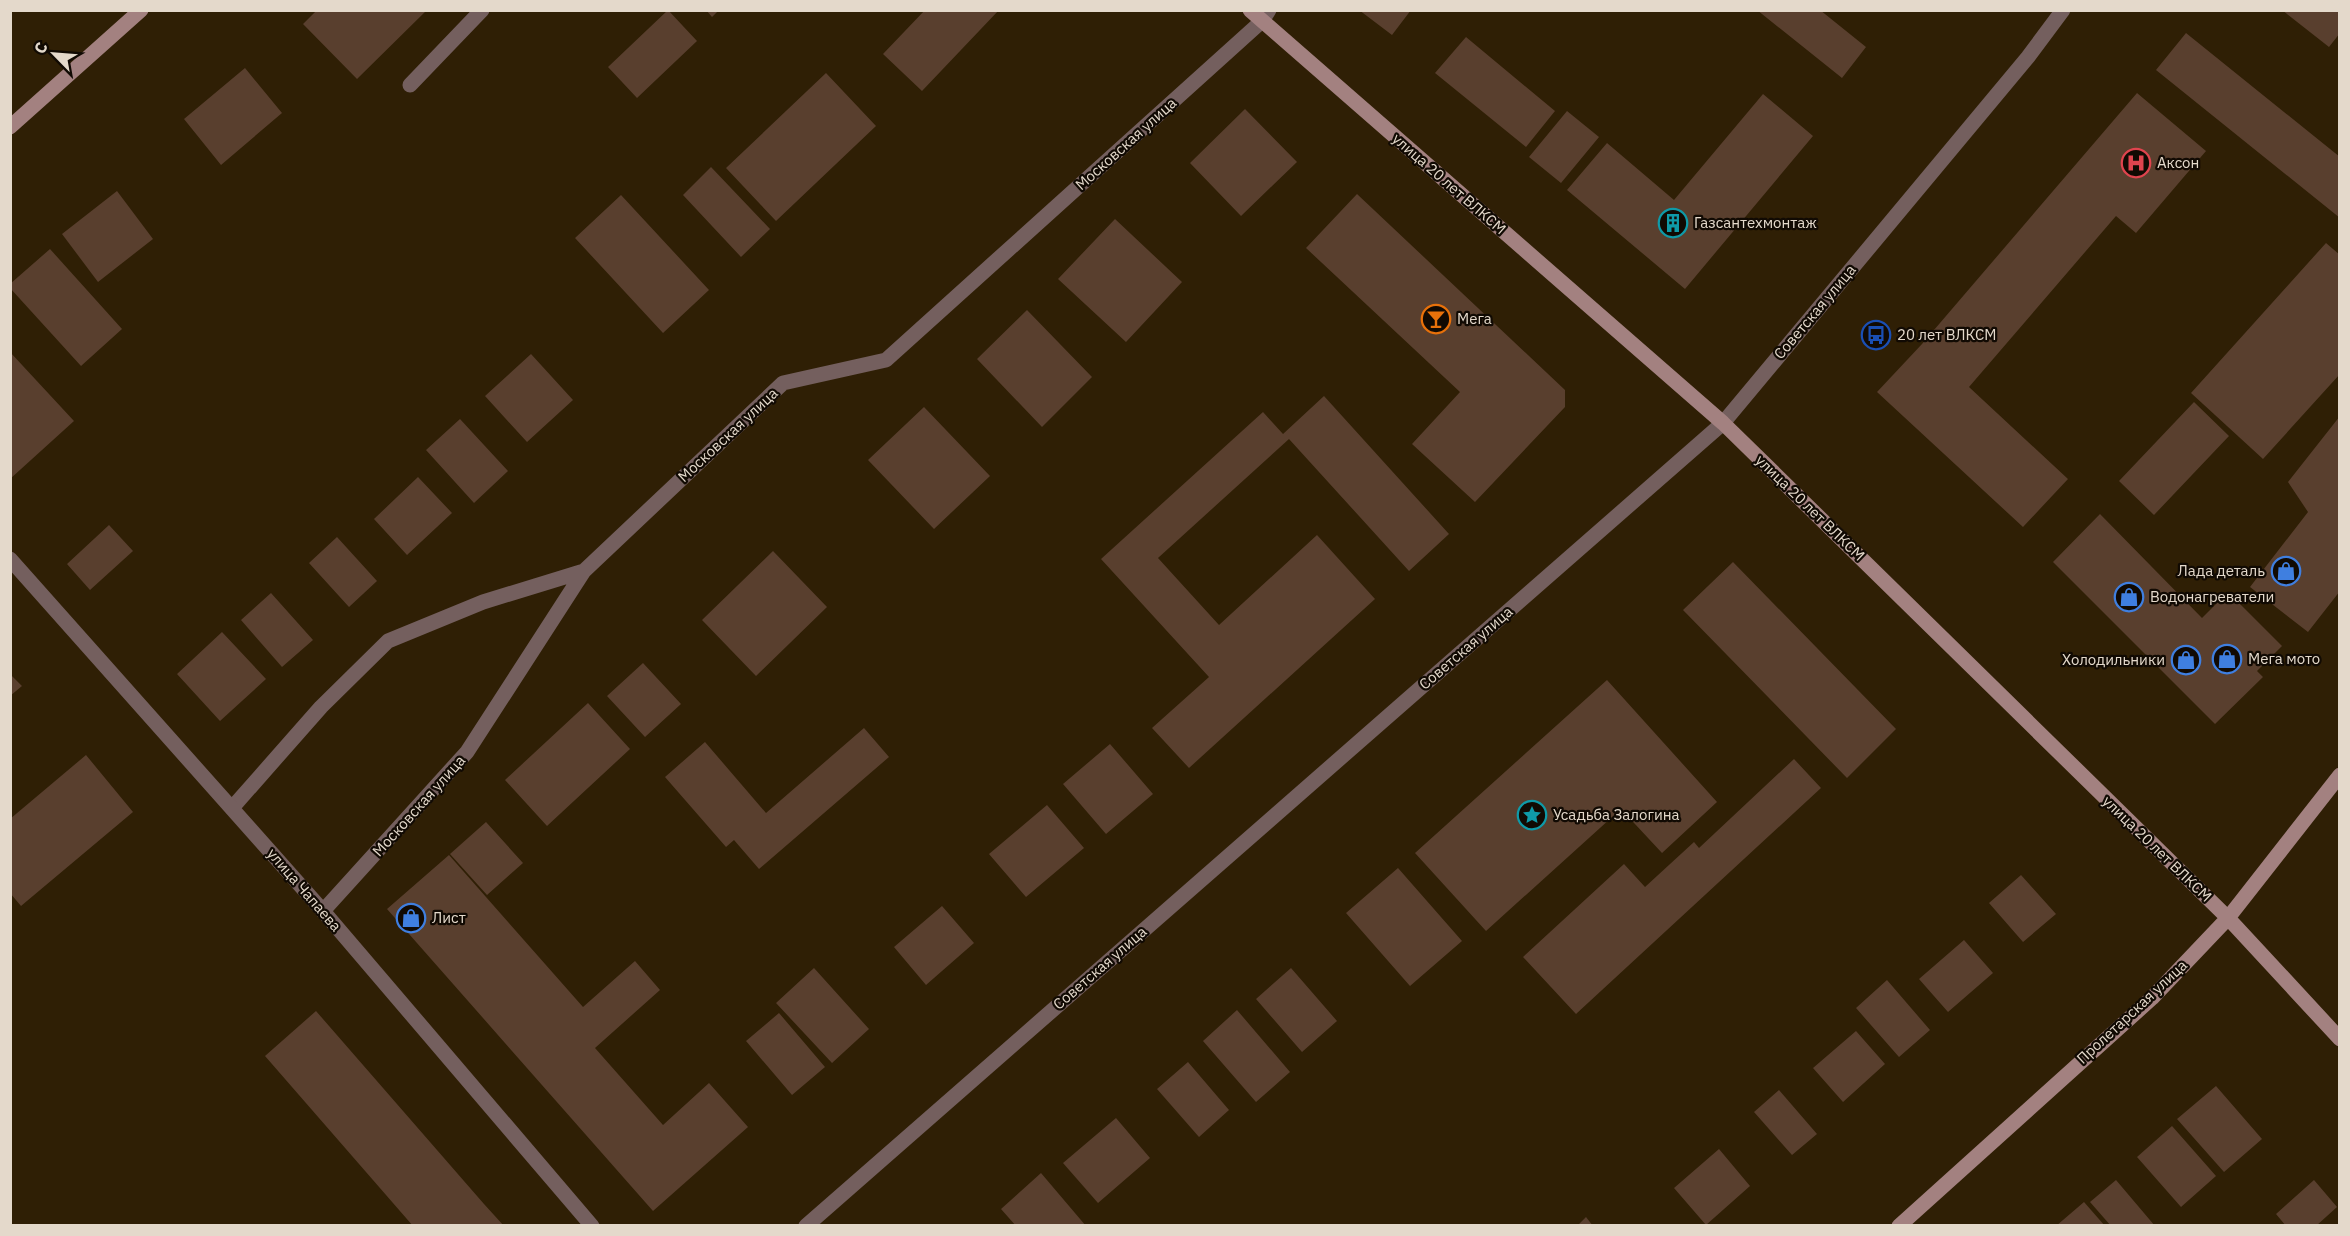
<svg xmlns="http://www.w3.org/2000/svg" width="2350" height="1236" font-family="'IBM Plex Sans',sans-serif">
  <style>
    .building { fill: #593f2e }
    .lines { fill: none; stroke-linecap: round; stroke-linejoin: round }
    .lane { stroke: #745f5e; stroke-width: 15 }
    .street { stroke: #745f5e; stroke-width: 15 }
    .secondary { stroke: #a38180; stroke-width: 15 }
    .labels { text-anchor: middle; stroke-width: 4.5; stroke-linejoin: round; paint-order: stroke }
    .street-label { font-size: 15px; fill: #e4d9cb; stroke: #110a03 }
    .poi-label { font-size: 15px; fill: #e4d9cb; stroke: #110a03; text-anchor: start }
  </style>
  <rect width="100%" height="100%" fill="#2f1f05"/>
  <path class="building" d="M317,10H427L357,79L303,24Z
    M668,10L697,41L637,98L608,67Z
    M706,10H719L712,17Z
    M925,10H999L922,91L883,54Z
    M1359,10H1411L1392,35Z
    M1757,10H1820L1866,47L1842,78Z
    M2282,10H2340V33L2329,47Z
    M2186,33L2340,157V218L2156,70Z
    M1466,37L1555,111L1526,147L1435,73Z
    M245,68L282,113L221,165L184,119Z
    M826,73L876,126L776,221L726,168Z
    M2137,93L2206,151L2136,233L2116,216L1969,387L2068,479L2023,527L1877,392L1922,344Z
    M1763,94L1813,136L1685,289L1567,190L1607,143L1674,200Z
    M1245,109L1297,162L1241,216L1190,163Z
    M1567,111L1599,137L1561,183L1529,157Z
    M711,167L770,229L741,257L683,195Z
    M117,191L153,239L98,282L62,234Z
    M1357,194L1565,390V407L1475,502L1412,444L1460,392L1306,248Z
    M621,195L709,290L663,333L575,238Z
    M1115,219L1182,282L1126,342L1058,279Z
    M2326,243L2340,255V374L2263,459L2191,393Z
    M50,249L122,329L81,366L10,288V284Z
    M1027,310L1092,377L1042,427L977,359Z
    M10,352L74,421L10,479Z
    M531,354L573,400L527,442L485,396Z
    M1324,396L1449,534L1409,571L1289,439L1158,558L1219,625L1317,535L1375,599L1189,768L1152,728L1209,677L1101,559L1263,412L1283,434Z
    M2194,402L2229,436L2154,515L2119,481Z
    M924,407L990,476L934,529L868,460Z
    M2340,416V591L2308,632L2250,587L2308,512L2288,482Z
    M460,419L508,471L474,503L426,450Z
    M418,477L452,513L407,555L374,519Z
    M2100,514L2202,618L2228,592L2282,646L2257,671L2263,677L2215,724L2053,562Z
    M109,525L133,551L90,590L67,564Z
    M337,537L377,581L349,607L309,563Z
    M773,551L827,607L756,676L702,620Z
    M1733,562L1896,729L1847,778L1683,610Z
    M271,593L313,640L282,667L241,620Z
    M222,632L266,679L220,721L177,674Z
    M643,663L681,704L645,737L607,696Z
    M10,674L22,686L10,696Z
    M1607,680L1717,802L1662,853L1621,809L1486,931L1415,853Z
    M588,703L630,749L547,826L505,780Z
    M864,728L889,757L759,869L734,840L726,847L665,777L705,742L766,813Z
    M1110,744L1153,794L1106,834L1063,784Z
    M86,755L133,812L21,906L10,893V819Z
    M1794,759L1821,788L1576,1014L1523,957L1624,864L1645,887L1694,842L1699,848Z
    M1047,805L1084,848L1026,897L989,854Z
    M486,822L523,863L487,895L450,854Z
    M449,855L583,1007L635,961L660,990L595,1048L663,1125L709,1083L748,1127L653,1211L387,909Z
    M1398,868L1462,941L1410,986L1346,913Z
    M2021,875L2056,914L2023,942L1989,903Z
    M942,906L974,943L926,985L894,947Z
    M1964,940L1993,973L1948,1012L1919,979Z
    M814,968L869,1029L832,1063L776,1003Z
    M1291,968L1337,1021L1302,1052L1256,999Z
    M1887,980L1930,1030L1899,1057L1856,1008Z
    M1237,1010L1290,1072L1256,1102L1203,1041Z
    M316,1011L484,1204L504,1226H413L265,1056Z
    M779,1013L825,1067L792,1095L746,1041Z
    M1856,1031L1885,1064L1843,1102L1813,1068Z
    M1188,1062L1229,1110L1199,1137L1157,1089Z
    M2216,1086L2262,1139L2224,1172L2177,1119Z
    M1779,1090L1817,1134L1792,1155L1754,1112Z
    M1116,1118L1150,1158L1098,1203L1063,1163Z
    M2172,1126L2216,1176L2181,1207L2137,1157Z
    M1719,1149L1750,1186L1706,1225L1674,1188Z
    M1041,1173L1086,1226H1016L1001,1209Z
    M2116,1180L2155,1226H2111L2090,1202Z
    M2314,1180L2337,1207L2316,1226H2286L2276,1214Z
    M2084,1202L2105,1226H2056Z
    M1586,1217L1593,1226H1577Z"/>
  <g class="lines">
    <path class="lane" d="M410,85L482,10
      M232,808L321,707L388,641L483,602L584,571
      M323,911L467,752L584,571L783,383L886,360L1262,21L1269,10"/>
    <path class="street" d="M10,559L323,911L592,1226
      M806,1226L1723,423L2028,57L2063,10"/>
    <path class="secondary" d="M1250,10L1723,423L2228,918L2340,1039
      M10,127L141,10
      M1899,1226L2152,998L2228,918L2340,775"/>
  </g>
  <defs>
    <g id="hospital-ring" transform="scale(1.5)"><circle r="9.5" fill="#110a03" stroke="#e0444e" stroke-width="1.5"/><path d="M-5-5h3v3.5h4V-5h3V5h-3V1.5h-4V5h-3Z" fill="#e0444e"/></g>
    <g id="building-ring" transform="scale(1.5)"><circle r="9.5" fill="#110a03" stroke="#0f9aa8" stroke-width="1.5"/><path d="M-4-6H4V6H1V3H-1V6H-4ZM-2.5-4.3h1.7v1.8h-1.7ZM.8-4.3h1.7v1.8H.8ZM-2.5-1h1.7V.8h-1.7ZM.8-1h1.7V.8H.8Z" fill="#0f9aa8"/></g>
    <g id="bar-ring" transform="scale(1.5)"><circle r="9.5" fill="#110a03" stroke="#e8710a" stroke-width="1.5"/><path d="M-6-5H6L.8 .8V4.5H3.5V6h-7V4.5H-.8V.8Z" fill="#e8710a"/></g>
    <g id="bus-ring" transform="scale(1.5)"><circle r="9.5" fill="#110a03" stroke="#1a4fb4" stroke-width="1.5"/><path d="M-5-6H5V4H4V6H2V4H-2V6H-4V4H-5ZM-3.5-4V0h7V-4ZM-3.5 1.2v1.5H-2V1.2ZM2 1.2v1.5H3.5V1.2Z" fill="#1a4fb4"/></g>
    <g id="shop-ring" transform="scale(1.5)"><circle r="9.5" fill="#110a03" stroke="#3f7fe0" stroke-width="1.5"/><path d="M-5-2.5h2.3a2.7 3.5 0 0 1 5.4 0H5L5.5 6h-11ZM-1.5-2.5h3a1.5 2.3 0 0 0-3 0Z" fill="#3f7fe0"/></g>
    <g id="sight-ring" transform="scale(1.5)"><circle r="9.5" fill="#110a03" stroke="#0f9aa8" stroke-width="1.5"/><path d="M0-6L1.8-2.2L6-1.7L2.9 1.2L3.7 5.4L0 3.3L-3.7 5.4L-2.9 1.2L-6-1.7L-1.8-2.2Z" fill="#0f9aa8"/></g>
  </defs>
  <g fill-rule="evenodd">
    <use href="#hospital-ring" x="2136" y="163"/>
    <use href="#building-ring" x="1673" y="223"/>
    <use href="#bar-ring" x="1436" y="319"/>
    <use href="#bus-ring" x="1876" y="335"/>
    <use href="#shop-ring" x="2286" y="571"/>
    <use href="#shop-ring" x="2129" y="597"/>
    <use href="#shop-ring" x="2227" y="659"/>
    <use href="#shop-ring" x="2186" y="660"/>
    <use href="#sight-ring" x="1532" y="815"/>
    <use href="#shop-ring" x="411" y="918"/>
  </g>
  <g class="labels">
    <g class="street-label">
      <text transform="translate(1126 144) rotate(-42)" y="5">Московская улица</text>
      <text transform="translate(1449 184) rotate(41)" y="5">улица 20 лет ВЛКСМ</text>
      <text transform="translate(1815 312) rotate(-50)" y="5">Советская улица</text>
      <text transform="translate(728 435) rotate(-43)" y="5">Московская улица</text>
      <text transform="translate(1810 508) rotate(44)" y="5">улица 20 лет ВЛКСМ</text>
      <text transform="translate(1466 648) rotate(-41)" y="5">Советская улица</text>
      <text transform="translate(419 806) rotate(-48)" y="5">Московская улица</text>
      <text transform="translate(2157 849) rotate(44)" y="5">улица 20 лет ВЛКСМ</text>
      <text transform="translate(304 890) rotate(49)" y="5">улица Чапаева</text>
      <text transform="translate(1100 968) rotate(-41)" y="5">Советская улица</text>
      <text transform="translate(2132 1012) rotate(-43)" y="5">Пролетарская улица</text>
    </g>
    <g class="poi-label">
      <text x="2157" y="168">Аксон</text>
      <text x="1694" y="228">Газсантехмонтаж</text>
      <text x="1457" y="324">Мега</text>
      <text x="1897" y="340">20 лет ВЛКСМ</text>
      <text x="2265" y="576" text-anchor="end">Лада деталь</text>
      <text x="2150" y="602">Водонагреватели</text>
      <text x="2248" y="664">Мега мото</text>
      <text x="2165" y="665" text-anchor="end">Холодильники</text>
      <text x="1553" y="820">Усадьба Залогина</text>
      <text x="432" y="923">Лист</text>
    </g>
  </g>
  <rect width="2350" height="1236" fill="none" stroke="#e4d9cb" stroke-width="24"/>
  <g transform="translate(54 54) rotate(295)" stroke="#110a03" stroke-width="4.5" paint-order="stroke">
  <path d="M0-4.5L10 22L0 15L-10 22Z" fill="#e4d9cb"/>
  <text y="-9" font-size="16" font-weight="bold" text-anchor="middle" fill="#e4d9cb">С</text>
  </g>
</svg>
